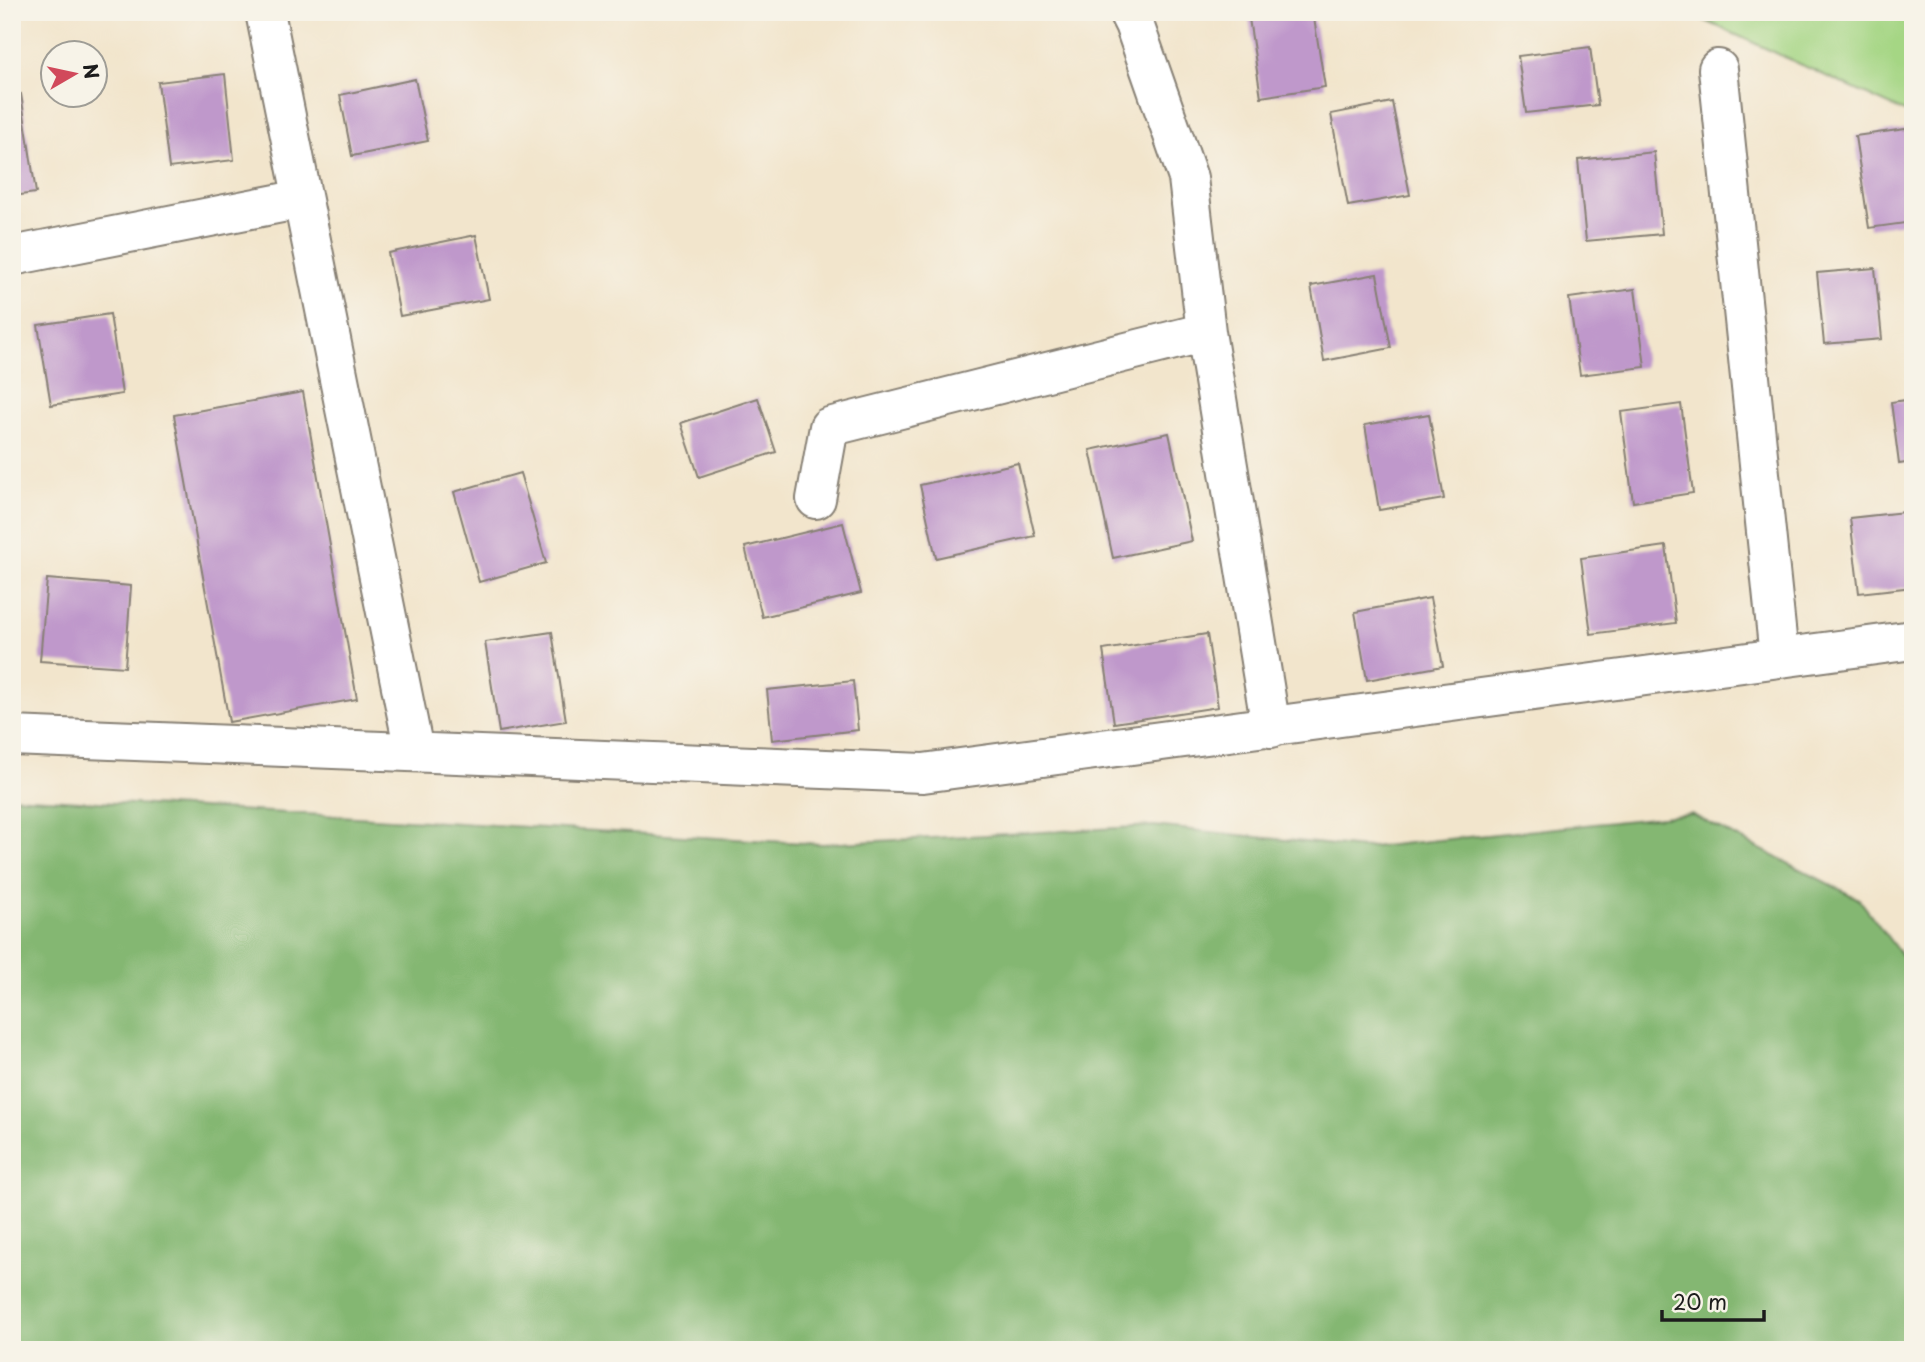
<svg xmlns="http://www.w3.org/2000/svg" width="1925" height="1362" font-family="'Playpen Sans',sans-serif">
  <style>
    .green { fill: #a5d684; stroke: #607950; stroke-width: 2 }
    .forest { fill: #84b772; stroke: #506a47; stroke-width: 2 }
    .building { fill: #bf98cb }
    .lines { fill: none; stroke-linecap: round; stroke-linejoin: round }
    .minor-casing { stroke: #878074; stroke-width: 42 }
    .minor { stroke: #fff; stroke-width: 38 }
  </style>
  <rect width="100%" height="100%" fill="#f7f3e8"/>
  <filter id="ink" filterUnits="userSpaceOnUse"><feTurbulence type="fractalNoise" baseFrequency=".0143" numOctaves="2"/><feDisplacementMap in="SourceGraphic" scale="14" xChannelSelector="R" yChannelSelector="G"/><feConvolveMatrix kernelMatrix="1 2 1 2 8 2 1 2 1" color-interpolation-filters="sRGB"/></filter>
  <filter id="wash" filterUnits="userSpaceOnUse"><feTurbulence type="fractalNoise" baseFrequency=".00686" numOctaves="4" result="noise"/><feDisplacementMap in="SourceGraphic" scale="28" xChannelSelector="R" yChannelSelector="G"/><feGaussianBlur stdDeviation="1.57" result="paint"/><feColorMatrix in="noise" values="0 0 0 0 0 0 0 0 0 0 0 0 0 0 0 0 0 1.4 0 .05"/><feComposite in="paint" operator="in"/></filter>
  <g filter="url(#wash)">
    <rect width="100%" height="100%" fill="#f2e5cc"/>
    <path class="green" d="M1686,12H1913V116L1706,21Z"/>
    <path class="forest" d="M12,797L822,844L1154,826L1362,848L1691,814L1859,899L1913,971V1350H12Z"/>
    <g id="blocks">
      <path class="building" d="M1248,12H1313L1325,87L1261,97Z
        M1590,47L1598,105L1526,113L1518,56Z
        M225,74L234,160L169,168L158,82Z
        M415,79L428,141L352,156L340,95Z
        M21,94L36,193L12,196V96Z
        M1392,102L1410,195L1348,206L1331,114Z
        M1913,128V222L1869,228L1855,136Z
        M1654,152L1662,234L1586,241L1578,160Z
        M476,235L489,299L400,316L388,253Z
        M1875,268L1882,339L1824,344L1817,273Z
        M1377,274L1391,348L1324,361L1311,286Z
        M1635,289L1645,367L1580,375L1569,298Z
        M110,314L122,394L51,405L38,325Z
        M303,392L357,699L229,722L174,415Z
        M758,398L776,452L699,477L681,423Z
        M1913,399V462L1899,464L1891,402Z
        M1681,404L1693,493L1633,502L1621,412Z
        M1429,414L1444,499L1379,510L1365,425Z
        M1169,433L1192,541L1113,558L1090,450Z
        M1018,463L1035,536L936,558L920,485Z
        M520,473L546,563L479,582L454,492Z
        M1913,511V587L1859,593L1850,518Z
        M843,523L861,593L762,617L745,547Z
        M1666,546L1676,623L1591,634L1581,558Z
        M47,579L131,586L125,667L40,661Z
        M1430,598L1443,666L1367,680L1355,612Z
        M552,632L566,721L499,732L485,642Z
        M1207,634L1218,707L1114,723L1103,650Z
        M853,681L858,730L772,740L767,690Z"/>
    </g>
  </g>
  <g filter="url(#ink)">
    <use href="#blocks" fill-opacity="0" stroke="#878074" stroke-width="2"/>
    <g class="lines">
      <g class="minor-casing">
        <path id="minor" d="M265,12L414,751
          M1128,12L1134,24L1188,178L1206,332L1271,728
          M1718,69L1779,657
          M12,256L302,199
          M816,499L829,427L1206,332
          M12,736L923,773L1913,640"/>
      </g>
      <use href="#minor" class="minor"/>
    </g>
  </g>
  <rect width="1925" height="1362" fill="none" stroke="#f7f3e8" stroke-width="42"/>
  <g transform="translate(74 74) rotate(81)"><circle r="33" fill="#f7f3e8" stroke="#9f9d96" stroke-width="2"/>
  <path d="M0-5L12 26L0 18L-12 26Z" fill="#d1495b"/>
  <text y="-10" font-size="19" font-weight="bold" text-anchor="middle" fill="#1c1c1c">N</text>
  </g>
  <path d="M1662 1310v10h102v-10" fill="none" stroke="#1c1c1c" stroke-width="3.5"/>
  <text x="1673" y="1310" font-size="21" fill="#1c1c1c" stroke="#f7f3e8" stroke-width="5" paint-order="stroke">20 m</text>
</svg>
